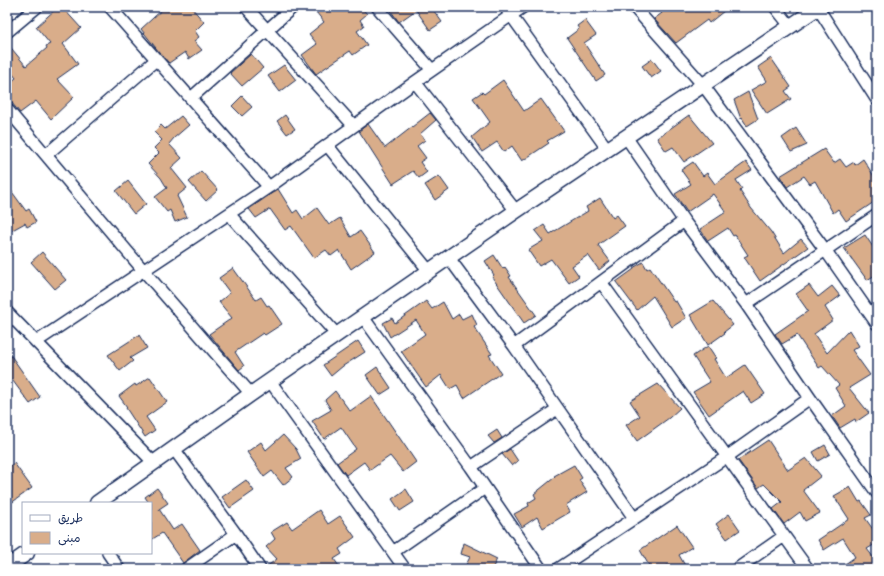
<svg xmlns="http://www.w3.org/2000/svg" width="884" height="576" font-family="Mynerve,'Playpen Sans Arabic',sans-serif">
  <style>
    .building { fill: #d9ad8a; stroke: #1b2f5e }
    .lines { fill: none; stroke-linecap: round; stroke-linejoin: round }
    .minor-casing { stroke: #1b2f5e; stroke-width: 14 }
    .tertiary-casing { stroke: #1b2f5e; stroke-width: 17 }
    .minor { stroke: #fff; stroke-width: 11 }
    .tertiary { stroke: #fff; stroke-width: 14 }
  </style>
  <rect width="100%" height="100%" fill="#fff"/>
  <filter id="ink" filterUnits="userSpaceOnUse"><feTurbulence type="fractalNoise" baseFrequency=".025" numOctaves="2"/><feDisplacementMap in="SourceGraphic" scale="8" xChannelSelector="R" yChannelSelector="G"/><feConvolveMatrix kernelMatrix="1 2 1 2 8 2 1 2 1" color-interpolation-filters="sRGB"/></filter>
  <g filter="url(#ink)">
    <path class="building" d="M58,7H62L81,28L63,44L78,64L57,79L74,97L51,119L36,101L20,113L7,97V85L16,78L7,67V43L26,66L47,48L46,46L50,44L36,27Z
      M165,7H191L204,22L195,31L199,37L194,41L202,50L189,59L185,52L169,63L159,52L141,29Z
      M312,7H361L367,14L360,20L364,26L357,31L367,45L353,55L350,51L316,74L302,55L317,44L309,34L324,22Z
      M388,7H431L442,22L430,30L416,10L399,22Z
      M658,7H729L709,23L707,20L676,43L654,19L662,13Z
      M585,20L596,35L584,43L605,75L596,81L567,38L579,29L577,26Z
      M251,54L263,68L242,86L230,73Z
      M771,58L791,87L785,91L791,99L767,114L751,90L767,81L758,67Z
      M652,59L661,71L651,78L642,66Z
      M284,65L296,80L280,92L268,76Z
      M503,80L524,111L541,99L564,131L547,141L549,143L522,161L512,146L504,152L497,142L482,152L472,137L490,122L473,98L482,92L484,94Z
      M748,92L758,119L747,126L742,118L741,119L734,100Z
      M242,96L252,107L242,116L232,106Z
      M430,113L436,120L420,134L425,140L417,146L426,158L420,162L427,172L419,178L413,171L393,184L359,131L368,124L385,148Z
      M285,115L295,129L287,134L277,121Z
      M689,115L712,143L684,162L673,147L666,151L657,138Z
      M181,116L189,125L174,138L169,144L182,158L171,168L187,188L177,196L187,217L175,222L170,210L167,212L155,197L167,188L161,178L148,164L159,153L154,148L162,140L154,132L161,125L165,129Z
      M796,128L807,145L791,152L782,138Z
      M824,149L834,163L840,159L846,167L854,162L855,165L863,159L877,181V200L846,221L838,209L833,213L815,181L810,184L804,176L787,187L780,176Z
      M693,162L703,176L707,173L715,184L746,162L752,170L736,180L742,189L740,191L751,208L771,232L784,253L801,239L808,247L760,281L744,257L748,255L735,235L733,236L728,228L708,241L700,229L726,212L713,194L687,212L675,194L691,184L681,170Z
      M201,171L218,190L206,201L189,182Z
      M439,176L449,190L435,200L425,185Z
      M128,181L146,204L134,214L116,191Z
      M7,185L26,211L29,209L36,222L27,227L25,223L7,233Z
      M278,189L293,213L297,210L303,219L317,208L329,225L340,218L351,237L360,231L375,252L351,269L339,250L331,256L326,250L314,258L291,226L285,230L270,209L256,218L249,209Z
      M600,198L613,218L617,215L625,226L598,245L610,261L599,270L588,255L572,266L579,276L569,283L551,259L539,266L528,250L543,241L535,231L544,225L550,234L588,211L586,207Z
      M865,235L877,253V274L867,280L844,248Z
      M42,252L66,280L55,289L31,262Z
      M494,255L503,269L505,267L511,276L509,277L536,315L524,323L492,277L494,275L485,261Z
      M643,262L647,269L650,267L674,302L676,301L686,318L672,327L653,296L637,310L616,282L634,269L633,268Z
      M233,268L256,300L261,297L267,306L269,305L282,324L265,335L263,333L235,352L244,366L239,370L209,334L232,318L219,302L230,293L219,278Z
      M809,285L818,297L832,286L840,296L825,307L833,320L814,334L827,353L849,330L859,346L852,350L870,375L849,388L869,413L856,422L855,419L840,428L832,416L846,406L835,388L839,385L822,366L819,368L797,335L782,344L775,334L808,311L796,294Z
      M426,301L432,309L443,302L452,319L459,314L462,319L472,314L477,325L474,327L492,354L489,355L501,373L464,398L457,385L450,389L441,375L426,387L401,351L425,334L416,320L390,337L383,323L392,318L395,323Z
      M713,301L733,325L724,332L725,333L708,345L690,315Z
      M139,335L147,348L130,358L133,361L120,371L108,355Z
      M358,341L365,352L343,366L331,376L323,365Z
      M708,346L716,358L714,359L726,378L745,365L765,394L751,403L743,391L709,415L693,392L710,382L693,356Z
      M7,350L40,397L30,404L7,373Z
      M377,367L391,388L380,395L366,375Z
      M150,377L167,402L146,417L155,430L145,437L126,408L127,407L119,396L135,384L136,386Z
      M658,384L680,408L669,418L637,441L626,425L640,416L630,401Z
      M335,391L350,411L371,396L416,462L403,472L390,456L370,470L364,462L346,475L337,463L356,449L341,427L324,439L312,421L331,410L325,400Z
      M497,430L502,438L494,443L488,436Z
      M283,435L296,449L301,459L286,468L293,477L283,485L272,471L264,477L247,452L261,442L266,450Z
      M768,440L788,470L806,458L821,476L803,490L820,513L805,521L800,512L784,524L773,509L782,502L764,484L758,488L741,464L738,460Z
      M825,445L830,454L818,461L813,452Z
      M510,449L518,461L512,466L502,454Z
      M14,463L32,488L7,506V468Z
      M574,465L582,478L579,480L587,492L566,505L570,512L543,528L537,517L522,527L514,514L529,506L528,503L536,498L534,494L555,477L554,476Z
      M246,480L254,491L230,508L222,497Z
      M850,487L859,502L861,501L871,515L865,518L877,535V543L867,549L877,562V566L873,569H838L855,557L843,538L824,550L818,540L849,519L834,496Z
      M157,488L168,503L159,509L173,530L182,524L200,550L183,563L162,533L151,540V503H149L145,497Z
      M406,489L414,502L400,511L392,499Z
      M319,510L328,524L340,516L355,537L339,549L342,554L334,559L341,569H267L266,567L277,559L266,547L275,539L271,532L287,522L292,529Z
      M729,514L740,530L727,539L716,524Z
      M677,525L692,547L679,555L687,569H671L668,565L661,569H651L640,550Z
      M464,543L497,559L492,569H464L470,557L461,554Z"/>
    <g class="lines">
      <g class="minor-casing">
        <path id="minor" d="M110,7L269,187
          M246,7L354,126
          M377,7L432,70
          M505,7L608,150
          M634,7L703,85L826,251L877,324
          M775,7L791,27
          M818,8L877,100
          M7,32L37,7
          M415,82L516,211
          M191,98L293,7
          M7,109L143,270L251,394
          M626,137L684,221L746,304L810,398L877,493
          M327,145L429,271
          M46,155L157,59
          M229,214L337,335
          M449,258L514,346L634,518
          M601,282L808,569
          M746,304L877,215
          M7,312L154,463
          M363,317L471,467L541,569
          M36,342L269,187L415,82L523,7
          M514,346L684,221
          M270,381L405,569
          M174,449L236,534L260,569
          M471,467L557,409
          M393,552L485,488
          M108,553L119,569
          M186,569L236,534
          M558,569L728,456L810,398
          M737,569L784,536"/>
      </g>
      <g class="tertiary-casing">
        <path id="tertiary" d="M97,503L251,394L516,211L819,7
          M7,567L27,553"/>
      </g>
      <use href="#minor" class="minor"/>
      <use href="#tertiary" class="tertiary"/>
    </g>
  </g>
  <rect width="884" height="576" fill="none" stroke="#fff" stroke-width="24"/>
  <rect x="12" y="12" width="860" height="552" fill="none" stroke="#1b2f5e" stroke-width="1.5" filter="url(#ink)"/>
  <rect x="22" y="502" width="130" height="52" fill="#ffffff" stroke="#a4acbf"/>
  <rect x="30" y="515" width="20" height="6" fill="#ffffff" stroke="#a4acbf"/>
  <text x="58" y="522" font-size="12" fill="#1b2f5e">طريق</text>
  <rect x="30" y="532" width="20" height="12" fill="#d9ad8a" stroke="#a4acbf"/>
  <text x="58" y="542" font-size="12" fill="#1b2f5e">مبنى</text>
</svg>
